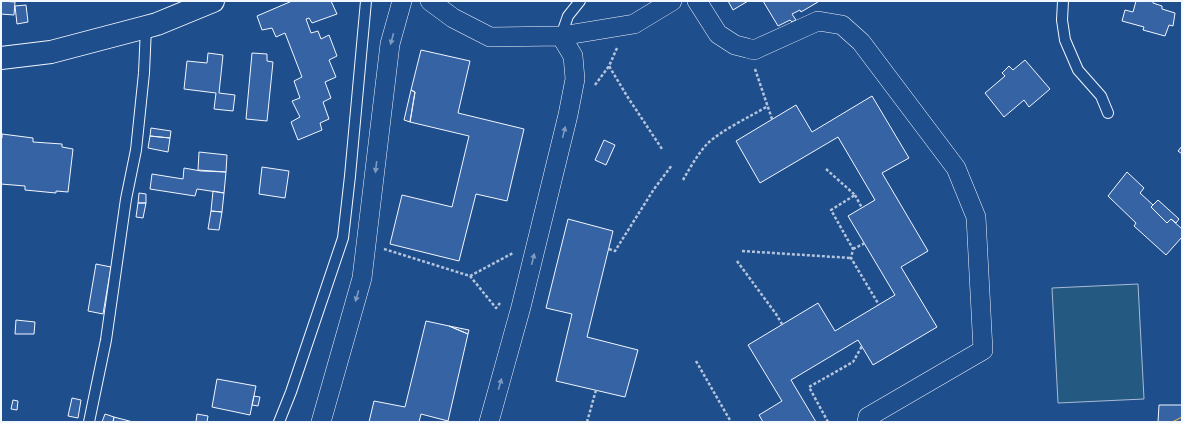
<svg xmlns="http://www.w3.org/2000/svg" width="1183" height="423" font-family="'Open Sans',sans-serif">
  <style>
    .green { fill: #245a82; stroke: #a8bbd7 }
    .building { fill: #3563a3; stroke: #f2f6ff }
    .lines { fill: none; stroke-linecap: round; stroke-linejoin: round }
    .lane-casing { stroke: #f2f6ff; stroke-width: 12 }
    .street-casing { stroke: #f2f6ff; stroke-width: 20 }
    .secondary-casing { stroke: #f2f6ff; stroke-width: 24 }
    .path { stroke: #b3c4dc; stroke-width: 2.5; stroke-dasharray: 3 2; stroke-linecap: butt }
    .lane { stroke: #1f4e8c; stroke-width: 10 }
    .street { stroke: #1f4e8c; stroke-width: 19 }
    .secondary { stroke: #1f4e8c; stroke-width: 22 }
    .power { stroke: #ffb74d; stroke-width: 1; stroke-dasharray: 14 3 2 3; stroke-linecap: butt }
    .oneway { fill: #7e9ac0 }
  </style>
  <rect width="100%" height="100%" fill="#1f4e8c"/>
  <path class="green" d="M1138,284L1144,399L1058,403L1052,288Z"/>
  <path class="building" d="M1,1L15,2L14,15L1,14Z
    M292,1H331L337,14L312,23L309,18L306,19L311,33L318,31L321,39L329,35L337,56L329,60L336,77L325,82L331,98L323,102L329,119L320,123L322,130L298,140L291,122L300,117L292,101L300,98L294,81L302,77L285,33L276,37L272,28L262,30L257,16Z
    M728,1H748L733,10Z
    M763,1H818V2L801,12L800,10L792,14L796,20L792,22L790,20L778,26Z
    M1136,1H1153V3L1162,6V9L1175,13L1173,26L1169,25L1165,36L1143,30L1144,27L1122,21L1125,10L1133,12Z
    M26,5L28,22L17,24L15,6Z
    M421,50L470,61L458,113L524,129L507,201L476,194L459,261L390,244L402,195L452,207L469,136L410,122L415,92L411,90Z
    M208,53L223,55L219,93L235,95L233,111L214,109L216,93L184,89L187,61L207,63Z
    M252,53L267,54V61L273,62L267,121L246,119Z
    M1025,60L1050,89L1029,107L1024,100L1004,117L985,93L1005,76L1002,73L1009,66L1013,70Z
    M411,90L415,92L410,122L404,120Z
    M872,96L909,158L882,173L928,251L901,267L937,327L873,365L858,340L791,380L816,422H763L759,415L782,401L748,345L818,303L835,331L895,295L848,216L875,200L838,137L760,183L736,141L796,105L812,132Z
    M151,128L171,131L170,138L150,136Z
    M2,134L33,138V142L62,144V147L73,149L68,192L56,191V193L25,190V186L1,184V138H2Z
    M150,136L170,138L168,152L148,148Z
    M604,140L615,145L606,165L595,160Z
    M1182,146V154L1178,151Z
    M199,152L227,155L226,172L198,170Z
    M262,167L289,171L285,198L259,194Z
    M184,168L201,171L226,172L224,193L197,189L195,196L150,189L152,174L183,179Z
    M1127,172L1144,188L1140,193L1153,205L1151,207L1167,223L1171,219L1182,229V237L1166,255L1134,226L1136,223L1108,196Z
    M213,191L224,193L222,212L211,211Z
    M139,193L146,194V203H138Z
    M1158,200L1179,219L1176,223L1171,219L1167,223L1151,207Z
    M138,203H146L143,218L136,217Z
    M211,211L222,212L219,230L208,229Z
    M568,219L613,231L587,337L638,350L625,397L556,381L572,314L546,308Z
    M96,264L111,267L103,314L88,311Z
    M16,320L35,322L34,334H15Z
    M426,321L449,326L468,334L448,421L421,414L419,422H369L374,401L405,407Z
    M449,326L469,330L468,334Z
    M217,379L256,386L250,415L212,407Z
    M254,396L260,397L258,406L252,405Z
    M72,398L81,400L78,418L68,416Z
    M13,400L18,401L17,410L11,409Z
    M1159,405H1182V422H1158Z
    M105,414L114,417L113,422H102Z
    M197,414L208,416L207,422H196Z
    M114,417L133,422H113Z"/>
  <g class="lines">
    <g class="lane-casing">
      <path id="lane" d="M1063,1L1062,20L1065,40L1078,70L1101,96L1108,113
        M561,36L568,16L580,1
        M89,422L106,340L126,199L136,150L144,73L146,27
        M279,422L291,392L343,238L350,176L366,1"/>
    </g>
    <g class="street-casing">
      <path id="street" d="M430,1L453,18L490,37L561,36L634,24L672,1
        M697,1L718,34L735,45L747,48L754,50L818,21L842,25L861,42L956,168L976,217L983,350L868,417L867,422
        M321,422L362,278L390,44L402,1
        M489,422L521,307L568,115L575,79L573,56L561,36"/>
    </g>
    <g class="secondary-casing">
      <path id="secondary" d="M1,58L51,52L146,27L157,24L213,1"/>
    </g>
    <path class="path" d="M617,48L609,66L627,96L662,149
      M755,69L772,119
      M595,85L609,66
      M826,169L855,195L831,210L853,249L851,258L879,305
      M683,180C690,168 697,155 707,144C720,131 751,116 768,106
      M855,195L862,208
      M384,249L470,276L496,308L500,303
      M609,249L615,251L654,189L672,165
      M853,249L865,243
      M742,251L851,258
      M737,261L776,314L782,324
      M470,276L513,253
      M696,361L731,422
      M587,422L596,390
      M828,422L809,387L853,362L862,346"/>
    <use href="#lane" class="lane"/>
    <use href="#street" class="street"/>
    <use href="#secondary" class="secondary"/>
    <path class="power" d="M1172,422L1182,417"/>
  </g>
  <defs><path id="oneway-solid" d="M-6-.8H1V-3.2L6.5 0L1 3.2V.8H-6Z"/></defs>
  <g class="oneway">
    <use href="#oneway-solid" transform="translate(392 39) rotate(105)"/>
    <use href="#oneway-solid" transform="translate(564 132) rotate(-76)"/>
    <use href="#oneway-solid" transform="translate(376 167) rotate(97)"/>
    <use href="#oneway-solid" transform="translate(533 259) rotate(-76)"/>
    <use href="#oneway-solid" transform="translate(357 296) rotate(106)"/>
    <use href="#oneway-solid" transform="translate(500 384) rotate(-74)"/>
  </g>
  <rect width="1183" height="423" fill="none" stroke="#f2f6ff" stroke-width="4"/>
</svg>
